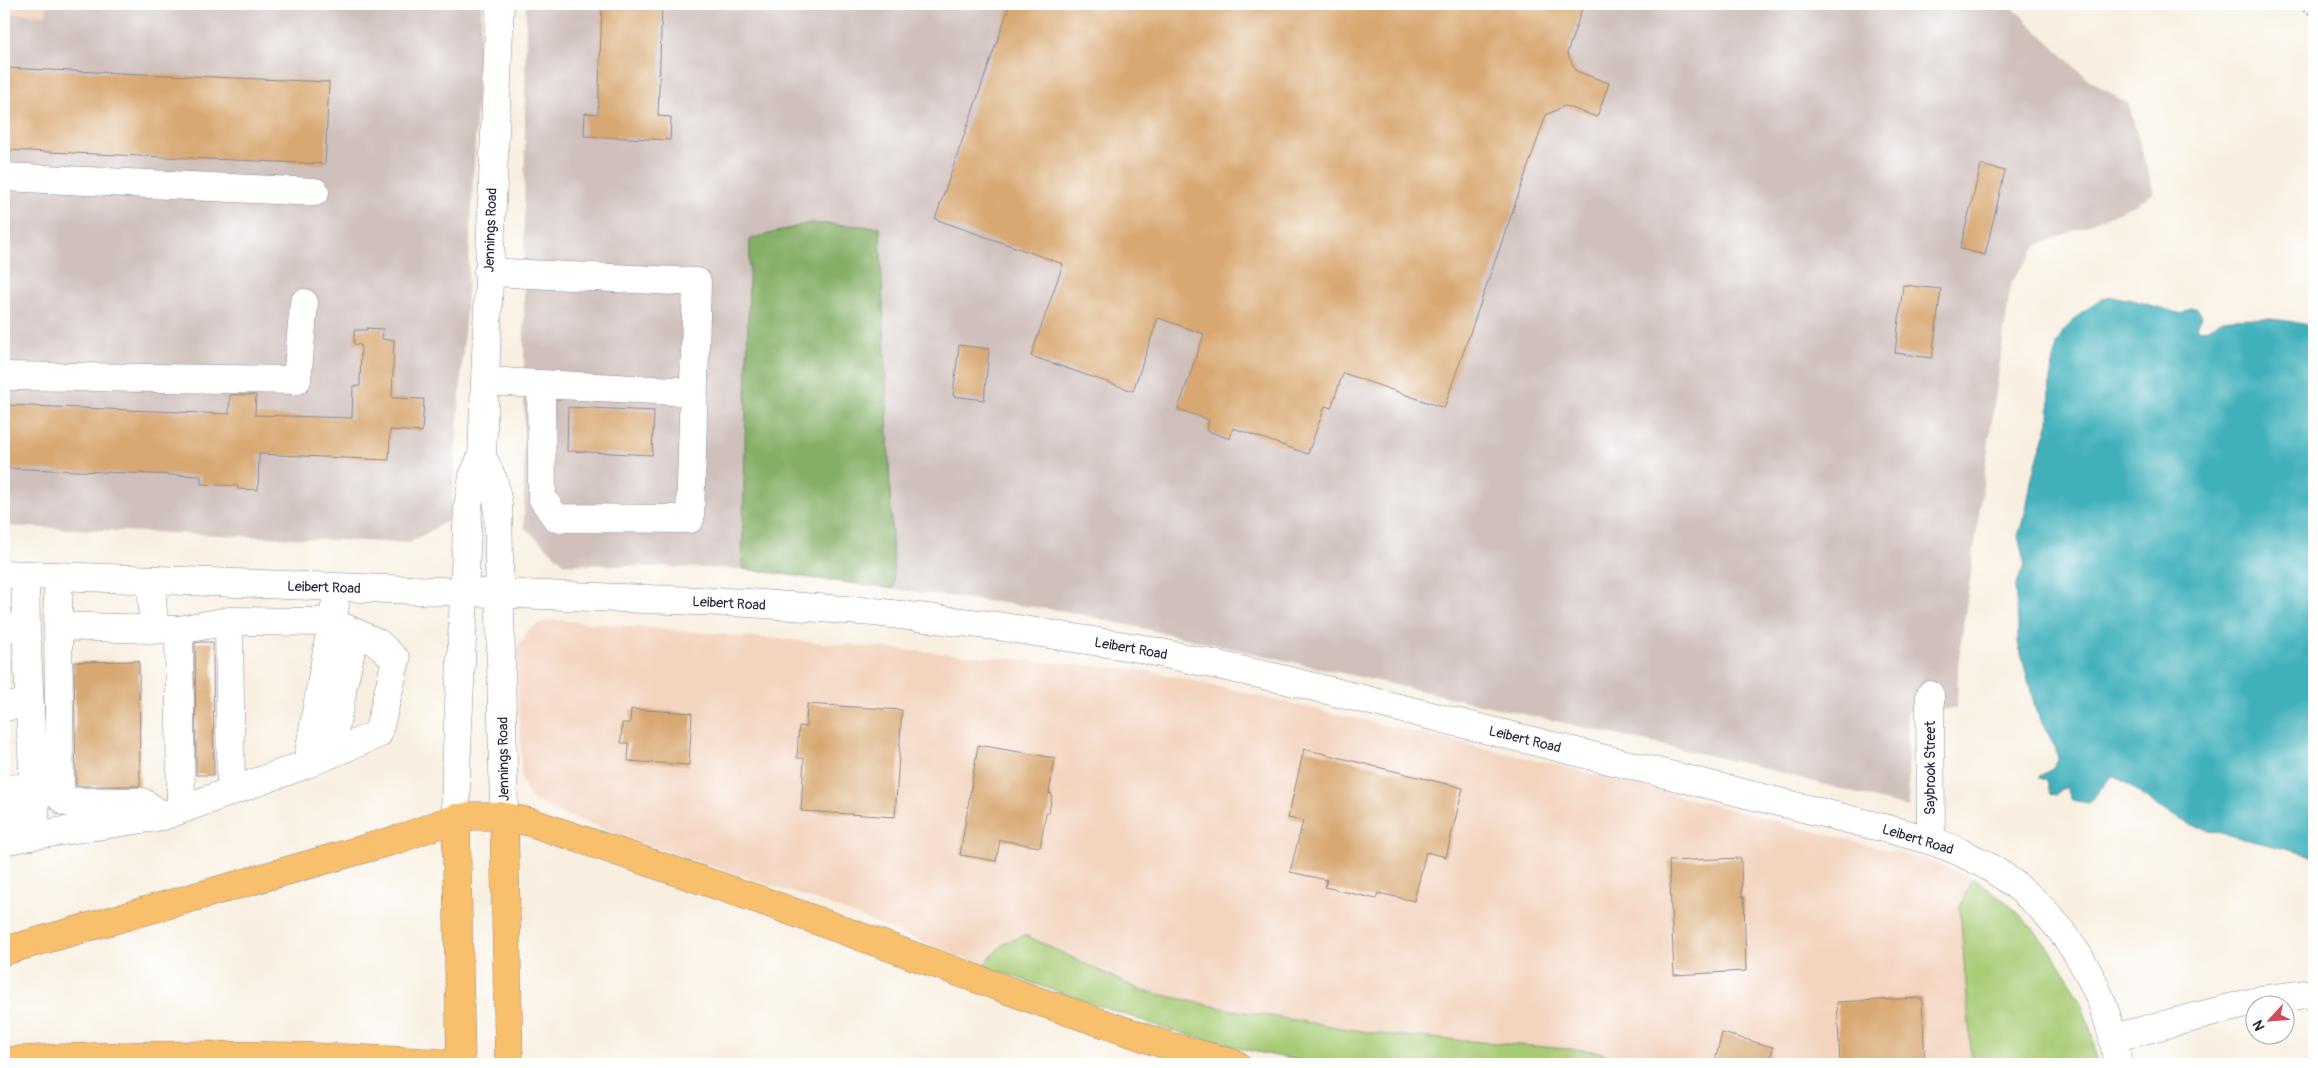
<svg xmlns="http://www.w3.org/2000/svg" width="2318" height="1068" font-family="Pangolin,sans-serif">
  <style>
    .built { fill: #f3d4bf }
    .industrial { fill: #cfc0bb }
    .green { fill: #a7cb75; stroke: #647658 }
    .forest { fill: #85af66; stroke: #546850 }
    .water { fill: #41b0bb; stroke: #32697b }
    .building { fill: #d8a872 }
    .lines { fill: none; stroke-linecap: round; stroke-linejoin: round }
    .minor-casing { stroke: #8d888e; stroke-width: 29 }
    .major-casing { stroke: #8d888e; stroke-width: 29 }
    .highway-casing { stroke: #8d888e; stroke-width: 29 }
    .path { stroke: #8d888e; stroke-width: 3; stroke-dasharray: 1 4; stroke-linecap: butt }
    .minor { stroke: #fff; stroke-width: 28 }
    .major { stroke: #f8bf6c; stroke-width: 28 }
    .highway { stroke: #f8bf6c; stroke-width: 28 }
    .labels { text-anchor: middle; stroke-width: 4; stroke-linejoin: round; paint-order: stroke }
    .street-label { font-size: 14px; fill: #22223b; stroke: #fff }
  </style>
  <rect width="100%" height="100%" fill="#fff"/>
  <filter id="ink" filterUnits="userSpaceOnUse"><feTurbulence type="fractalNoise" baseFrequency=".02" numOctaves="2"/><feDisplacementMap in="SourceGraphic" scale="10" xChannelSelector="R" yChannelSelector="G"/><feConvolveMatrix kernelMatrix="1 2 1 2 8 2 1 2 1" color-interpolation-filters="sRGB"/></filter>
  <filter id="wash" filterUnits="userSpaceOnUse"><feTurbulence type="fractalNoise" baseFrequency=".0096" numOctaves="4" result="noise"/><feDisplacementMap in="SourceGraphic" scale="20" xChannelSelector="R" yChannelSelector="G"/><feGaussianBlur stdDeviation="1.12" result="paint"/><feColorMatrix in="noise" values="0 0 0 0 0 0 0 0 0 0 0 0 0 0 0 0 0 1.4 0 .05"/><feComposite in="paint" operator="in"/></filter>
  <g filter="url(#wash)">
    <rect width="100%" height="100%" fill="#f8efe0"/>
    <path class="built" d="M4,4H47V15L4,13Z
      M556,620L1150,671L1562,766L1927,860L1972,878L1960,907L1972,1064H1635L1595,1051L1379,1034L1227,1009L1140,990L1025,935L1003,944L983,966L830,905L647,845L559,813L531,799L522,780L517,675L518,647L528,631L541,622Z"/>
    <path class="industrial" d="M47,4H482L468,279L451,519L409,543L4,526V13L46,15Z
      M526,4H2009L2088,79L2129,105L2154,193L2132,206L2037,246L2011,283L1958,665L1957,709L1907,711L1909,808L1760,767L1065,611L891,589L750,239L742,569L565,564L524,527V231Z"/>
    <path class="green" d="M1972,878C2034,913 2090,992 2097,1064H1972L1960,907Z
      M1025,935L1140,990L1227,1009L1379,1034L1595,1051L1635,1064H1317L1247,1050L1173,1031L983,966L1003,944Z"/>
    <path class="forest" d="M810,223L880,227L894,589L742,569L750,239Z"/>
    <path class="water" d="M2112,297L2129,299L2182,314L2191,308H2197L2202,316L2197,325L2199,330C2209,330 2214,322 2224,320C2249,316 2290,319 2314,327V856L2192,826L2155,805L2116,776H2112L2089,803L2072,800L2066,787L2056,795L2050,793L2047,781L2038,777L2052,769L2058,759L2055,747L2036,711L2018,642V621L2015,587L2025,566L2018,536L2026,510L2032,476L2049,422L2050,379L2057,345L2063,331L2082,312L2103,299Z"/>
    <g id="blocks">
      <path class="building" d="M602,4H662L658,116L671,117L670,140L584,136L585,113L598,114Z
        M1010,4H1566L1582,9L1567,53L1576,71L1609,83L1597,117L1565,106L1546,115L1444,408L1343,373L1331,408L1325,406L1308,454L1233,428L1230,439L1206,430L1209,420L1178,409L1204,334L1158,318L1133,391L1031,356L1063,264L935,219Z
        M4,68L329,82L325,164L4,150Z
        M1981,165L2005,171L1985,255L1960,249Z
        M1903,285L1941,289L1932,358L1895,353Z
        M367,328L383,329L382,339L394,340L392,398L424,399L422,432L390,430L389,460L259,454L258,490L238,489V486L201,484V476L4,468V405L229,414L230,395H256L255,415L352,418L353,386H360L361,345L354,344V330H367Z
        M959,345L989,349L984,400L953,396Z
        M568,407L654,411L652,455L567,451Z
        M201,642H213L214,775H196L195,643Z
        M139,661L140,786H76L74,662Z
        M807,704L902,710L895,817L801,811L804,758H797L799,726L806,727Z
        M631,709L692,713L689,765L628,761L629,743H621L622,723H630Z
        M978,745L1055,758L1049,793L1052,794L1049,813H1046L1040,847L1000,840L996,861L960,855Z
        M1304,749L1463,788L1446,857L1426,852L1414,901L1378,893L1376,899L1325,887L1327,880L1290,872L1303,821L1288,818Z
        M1741,858L1742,897L1744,896L1746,971L1674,975L1669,861Z
        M1922,998L1925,1064H1840L1837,1002Z
        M1722,1033L1773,1047L1769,1064H1730L1715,1061Z"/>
    </g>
  </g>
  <g filter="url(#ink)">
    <use href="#blocks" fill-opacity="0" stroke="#8d888e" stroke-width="1"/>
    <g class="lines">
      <g class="minor-casing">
        <path id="minor" d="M4,177L315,192
          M488,272L697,282L690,519L556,518L542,498L541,385
          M4,376L297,380L304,303
          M485,381L693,392
          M482,456L494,482L498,505L504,817
          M4,574L749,603L874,612L997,626L1138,648L1278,678L1888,829C1914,836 1940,842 1964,854C2049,893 2104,973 2118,1064
          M58,577V626L179,630L229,621L332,622L335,606
          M151,580L154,630
          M229,621L231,791
          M58,626L60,797L66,802H142L162,815
          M4,629L26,625L25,575
          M179,630L181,809
          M343,686L355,633
          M1930,695L1931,841
          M4,707L30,703
          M329,755L342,694
          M4,790L34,786
          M4,817L35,813
          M456,818V771L468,507L473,476L482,456L500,4
          M36,835L163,816L307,764L378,734L396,660L378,643L332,622L307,764
          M4,841L36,835L26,625
          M2113,1038L2261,1000L2314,993"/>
      </g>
      <g class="major-casing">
        <path id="major" d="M504,817L509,1064
          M456,818L461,1064"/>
      </g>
      <g class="highway-casing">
        <path id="highway" d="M4,951L399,839L445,822L471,816H500L530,822L760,900L1032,999L1169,1046L1236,1064
          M4,1061C154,1052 305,1054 455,1064"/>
      </g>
      <path class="path" d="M2290,4L2314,16"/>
      <use href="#minor" class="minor"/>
      <use href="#major" class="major"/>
      <use href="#highway" class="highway"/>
    </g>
  </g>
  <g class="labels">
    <g class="street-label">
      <text transform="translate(490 230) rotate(-88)" y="5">Jennings Road</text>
      <text transform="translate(324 587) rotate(2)" y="5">Leibert Road</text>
      <text transform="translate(729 603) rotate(3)" y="5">Leibert Road</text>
      <text transform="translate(1131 648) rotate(10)" y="5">Leibert Road</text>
      <text transform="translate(1525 739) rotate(14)" y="5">Leibert Road</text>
      <text transform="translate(503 759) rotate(-91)" y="5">Jennings Road</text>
      <text transform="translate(1930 768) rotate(-90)" y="5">Saybrook Street</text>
      <text transform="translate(1918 839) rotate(17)" y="5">Leibert Road</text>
    </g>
  </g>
  <rect width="2318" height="1068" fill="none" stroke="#fff" stroke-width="20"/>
  <g transform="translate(2270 1020) rotate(244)"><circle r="24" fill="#ffffff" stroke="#a7a7b1"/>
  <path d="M0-4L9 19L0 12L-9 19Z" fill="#d1495b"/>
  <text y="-8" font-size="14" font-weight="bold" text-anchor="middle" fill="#22223b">N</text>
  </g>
</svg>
